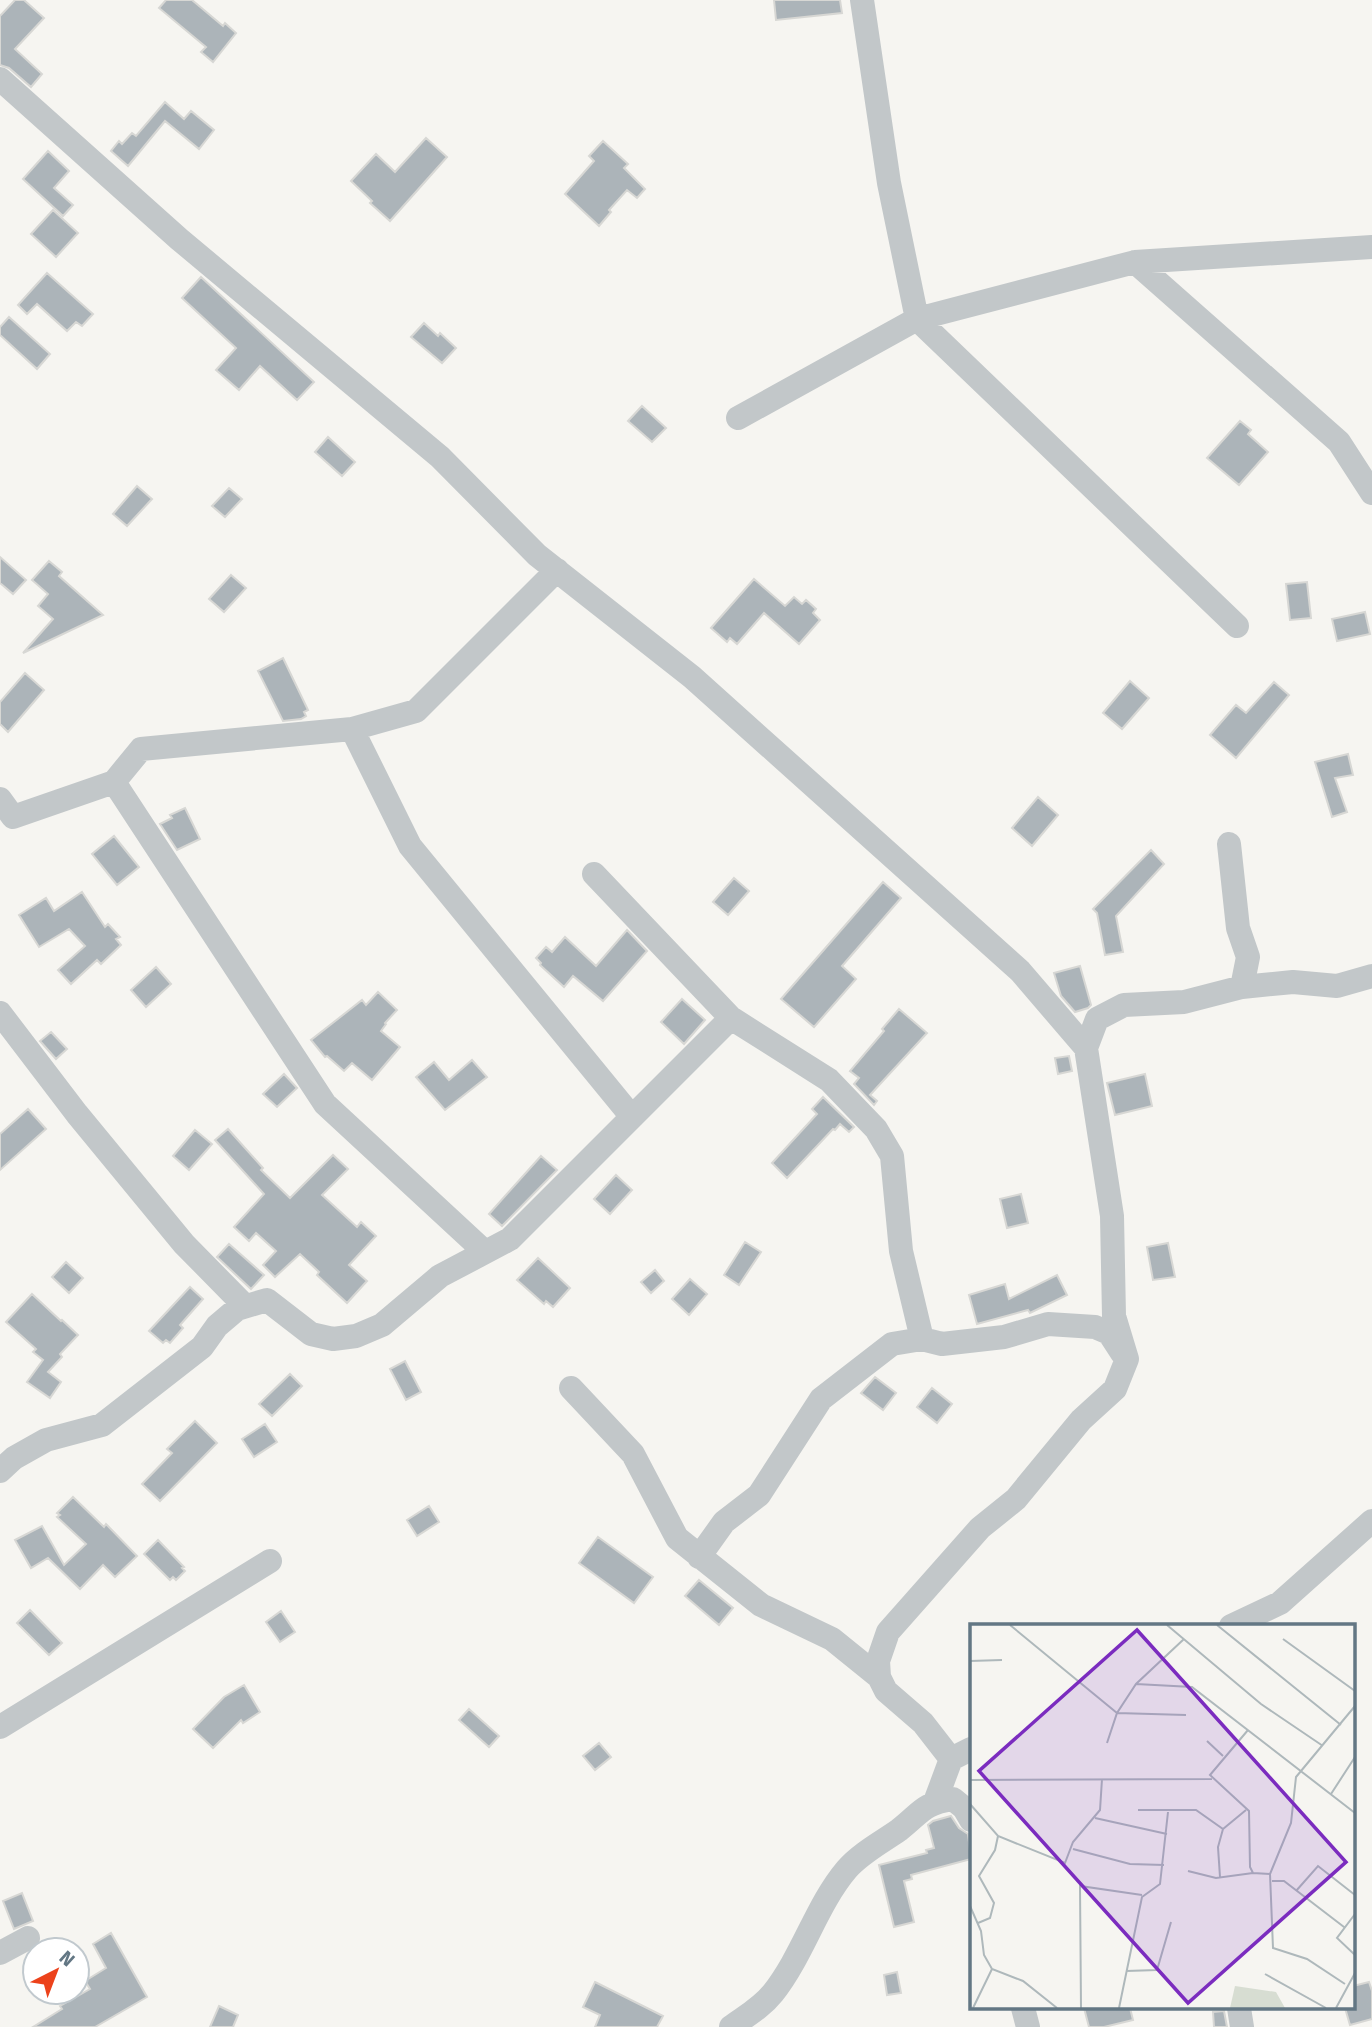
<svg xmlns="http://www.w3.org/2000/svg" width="1372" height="2027" font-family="'Fira Sans',sans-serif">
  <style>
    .building { fill: #acb4b9; stroke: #d7d7d4; stroke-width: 2 }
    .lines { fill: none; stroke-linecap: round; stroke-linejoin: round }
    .minor { stroke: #c2c7c9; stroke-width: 24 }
    .inset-road { fill: none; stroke: #aeb8bb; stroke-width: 2 }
    .view { fill: #7b2cbf; fill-opacity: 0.15; stroke: #7b2cbf; stroke-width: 3.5 }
    .inset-edge { fill: none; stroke: #637784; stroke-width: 3.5 }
  </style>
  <rect width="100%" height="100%" fill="#f6f5f1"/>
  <path class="building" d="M15,0H24L44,18L15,49L42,74L31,87L9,68L0,65V16Z
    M166,0H192L223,26L225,23L236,33L213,62L201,52L206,47L159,8Z
    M774,0H840L842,13L776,20Z
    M165,102L184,119L191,111L214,130L199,149L165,121L128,166L111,151L119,141L122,144L132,133L136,136Z
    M426,138L447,157L390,221L370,203L372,201L351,181L376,154L395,172Z
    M603,141L628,164L624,168L645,189L637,198L627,190L609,210L611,212L599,226L565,194L594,161L589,156Z
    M48,151L69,171L54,188L73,205L63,216L23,179Z
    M53,210L78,233L56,257L31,234Z
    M47,273L93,314L82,326L76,322L67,331L37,304L27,314L18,305Z
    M201,277L314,382L297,400L260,366L239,390L216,370L236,348L182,298Z
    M9,317L50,354L37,369L0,335V327Z
    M424,323L438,336L440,333L456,348L442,363L411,337Z
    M642,406L666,428L652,442L628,421Z
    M1240,421L1251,430L1248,434L1268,452L1239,485L1207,458Z
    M328,437L355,462L342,476L315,452Z
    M137,486L152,499L127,526L113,514Z
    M229,488L242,499L225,517L212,506Z
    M0,557L26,580L13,594L0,583Z
    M49,561L62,572L59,576L103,615L23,653L53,619L38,606L48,594L32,580Z
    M231,575L246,588L224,612L209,599Z
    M754,579L785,606L794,597L802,604L806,600L816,609L813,613L820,620L799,644L764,613L737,644L730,638L727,642L711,628Z
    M1307,582L1311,618L1290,620L1286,584Z
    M1365,612L1370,634L1337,641L1332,619Z
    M283,658L308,710L304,712L306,716L301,719L283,721L258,671Z
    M25,673L44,690L8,732L0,724V702Z
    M1130,681L1149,698L1122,729L1103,713Z
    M1274,682L1289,695L1236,758L1210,735L1236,705L1246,713Z
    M1348,754L1353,775L1335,778L1347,812L1332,817L1315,762Z
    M1038,797L1058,815L1032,846L1012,828Z
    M185,808L200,839L177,850L160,824L172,818L170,815Z
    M114,836L139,867L117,885L92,854Z
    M1151,850L1164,864L1116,916L1123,952L1105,955L1097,913L1093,909Z
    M734,878L749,891L728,915L713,902Z
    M883,882L901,898L842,966L856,979L814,1027L781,999Z
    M82,892L105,927L108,924L120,937L116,939L121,945L101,964L97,960L71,984L58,970L85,946L69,929L39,947L19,915L46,898L54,911Z
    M627,930L647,951L603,1001L573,976L564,987L540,965L541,963L536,958L546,947L552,952L565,937L596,966Z
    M1080,966L1091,1005L1088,1008L1075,1012L1061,996L1054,973Z
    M156,967L171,984L146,1007L131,990Z
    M378,992L397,1010L385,1023L386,1024L381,1031L400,1047L372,1080L352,1063L344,1071L327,1056L325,1057L311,1040L362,1000L366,1005Z
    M682,999L705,1020L684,1044L661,1022Z
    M899,1009L927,1033L870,1095L877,1101L874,1105L854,1084L859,1078L850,1071L884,1031L882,1029Z
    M51,1032L67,1049L56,1059L40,1041Z
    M1069,1056L1072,1071L1058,1074L1055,1058Z
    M472,1060L487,1077L445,1110L416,1077L434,1062L449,1080Z
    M284,1074L297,1088L277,1107L263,1094Z
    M1145,1074L1152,1106L1115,1115L1107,1083Z
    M823,1097L854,1127L849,1132L840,1124L835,1130L833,1129L787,1178L772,1163L817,1114L812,1109Z
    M28,1109L46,1129L0,1170V1134Z
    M228,1129L263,1168L261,1170L290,1198L333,1155L348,1169L322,1195L357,1227L361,1222L376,1236L349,1265L367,1281L347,1303L317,1275L319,1272L300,1254L275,1277L263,1265L276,1251L256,1233L249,1241L234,1227L264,1194L215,1140Z
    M195,1130L212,1144L189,1170L173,1156Z
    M541,1156L557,1170L502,1226L489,1214Z
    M616,1175L632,1190L610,1214L594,1199Z
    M1021,1194L1028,1223L1007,1228L1000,1199Z
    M745,1242L761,1252L739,1285L724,1275Z
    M1168,1243L1175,1277L1153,1280L1147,1247Z
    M229,1244L264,1275L251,1289L217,1257Z
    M538,1258L570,1288L553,1307L546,1301L544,1304L517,1280Z
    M66,1262L83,1278L69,1293L52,1277Z
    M655,1270L664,1281L651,1293L641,1282Z
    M1057,1275L1067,1295L1030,1313L1028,1310L977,1324L969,1295L1005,1284L1009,1299Z
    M690,1279L707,1294L689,1315L672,1299Z
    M190,1287L203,1299L180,1325L183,1328L170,1343L166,1340L163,1343L149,1331Z
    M32,1294L61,1321L62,1320L78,1335L60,1354L62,1357L48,1372L61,1382L50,1398L27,1382L43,1360L33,1352L36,1349L6,1322Z
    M405,1361L421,1392L406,1400L390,1369Z
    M290,1374L302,1386L272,1416L259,1404Z
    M875,1377L896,1393L883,1410L861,1393Z
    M932,1388L952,1404L937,1423L917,1407Z
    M195,1421L217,1443L160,1501L142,1484L172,1453L167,1449Z
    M265,1424L277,1442L254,1457L242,1439Z
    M73,1497L104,1527L106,1524L137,1556L115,1577L103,1565L80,1589L48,1558L31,1568L15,1540L42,1526L64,1565L86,1544L57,1517L60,1515L57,1513Z
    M429,1506L439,1522L417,1536L407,1520Z
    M598,1537L653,1577L634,1603L579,1563Z
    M158,1540L184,1567L182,1568L185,1571L176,1580L173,1577L170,1580L144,1554Z
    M699,1580L733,1608L719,1625L685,1596Z
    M30,1610L62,1643L49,1655L17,1623Z
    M281,1611L295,1632L280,1642L266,1622Z
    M244,1685L260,1712L243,1723L241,1720L213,1748L193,1729L224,1697Z
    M469,1709L499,1736L489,1747L459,1720Z
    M599,1743L611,1757L595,1770L583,1756Z
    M951,1816L959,1828L968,1834L971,1859L911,1875L912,1879L904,1881L914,1922L894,1927L879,1865L927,1853L926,1850L934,1848L928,1825L933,1821Z
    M22,1893L33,1921L14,1929L3,1901Z
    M111,1933L147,1997L95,2027H33L62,2009L60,2006L90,1989L85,1981L106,1968L93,1944Z
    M897,1972L901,1993L887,1995L884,1975Z
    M595,1982L663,2016L657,2027H595L600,2015L583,2007Z
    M1369,1982L1372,1991V2019L1350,2025L1345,2008H1353V1986Z
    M219,2006L238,2015L233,2027H210Z
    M1084,2008H1130L1133,2020L1104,2027H1089Z
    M1224,2011L1227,2027H1214L1213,2012Z"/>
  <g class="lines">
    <path class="minor" d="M862,0L889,183L917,319L1237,626
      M0,79L179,239L440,457L537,555L692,677L1020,971L1086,1048
      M1135,262L1339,442L1372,493
      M738,418L917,319L1135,262L1372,247
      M352,729L410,846L632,1117
      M114,782L325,1104L485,1252
      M0,799L13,817L114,782L141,749L352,729L416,711L557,570
      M1229,844L1238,928L1248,957L1242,987
      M594,874L731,1018L829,1080L876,1129L892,1156L901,1251L922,1339L942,1344L1004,1337L1048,1324L1095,1327L1109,1333L1122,1353
      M0,1013L77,1114L184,1244L245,1306
      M571,1388L633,1454L677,1538L761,1605L832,1639L879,1677
      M0,1471L14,1458L46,1440L102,1425L202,1347L217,1326L237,1309L267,1300L311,1334L333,1339L356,1336L382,1325L440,1276L510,1239L731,1018
      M699,1557L724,1522L759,1495L821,1399L892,1344L922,1339
      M1231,1626L1280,1603L1372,1521
      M0,1727L270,1561
      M951,1759L923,1723L886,1691L879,1677L878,1661L888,1632L980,1528L1016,1499L1081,1420L1115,1389L1127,1359L1114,1316L1112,1216L1086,1048L1097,1019L1124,1005L1184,1002L1242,987L1293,982L1337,986L1372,976
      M935,1802L951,1759L971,1749
      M0,1953L28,1938
      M1023,2008L1028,2027
      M1239,2008L1242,2027
      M731,2027C746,2016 761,2008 773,1993C803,1955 817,1904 847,1869C861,1853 882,1842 899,1830C922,1812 922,1804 953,1799L964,1808L971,1820"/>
  </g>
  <g transform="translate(970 1624)">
    <rect width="385" height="385" fill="#f6f5f1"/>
    <path d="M265,362L306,368L315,384H260Z" fill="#d7ddd2"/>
    <path class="inset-road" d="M40,1L147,89L216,91M197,1L291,80L353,122M247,1L371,101M313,15L385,67M0,37L32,36M166,60L222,63L385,189M278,106L240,151L279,187L280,243L283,249L300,250M237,117L253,132M137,119L147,89L166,60L214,15M0,156L242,155M361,170L385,133M0,180L28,212L95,239L103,218L130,186L132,155M168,186H226L253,205L276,186M125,194L197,210M103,225L160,240L194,241M218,247L246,254L283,249M250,253L248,223L253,205M302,257H314L374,303M326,267L348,242L385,271M0,282L11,307L14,331L22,345L53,357L87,384M385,290L367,314L385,331M8,299L20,294L24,279L9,252L25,226L28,212M156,347L187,346L201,298M295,350L356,384M375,360L337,335L303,324L300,250L321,199L326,153L385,82M3,384L22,345M111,384L110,262L172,271M149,384L172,273L190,260L198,188M366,384L385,349"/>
    <path class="view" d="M167,6L376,238L218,379L9,147Z"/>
    <rect width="385" height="385" class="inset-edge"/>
  </g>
  <g transform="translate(56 1971) rotate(42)"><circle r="33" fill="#ffffff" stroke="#c1c9ce" stroke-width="2"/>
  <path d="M0-5L12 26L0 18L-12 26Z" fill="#ec421b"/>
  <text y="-10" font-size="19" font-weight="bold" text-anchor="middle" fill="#637784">N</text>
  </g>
</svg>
